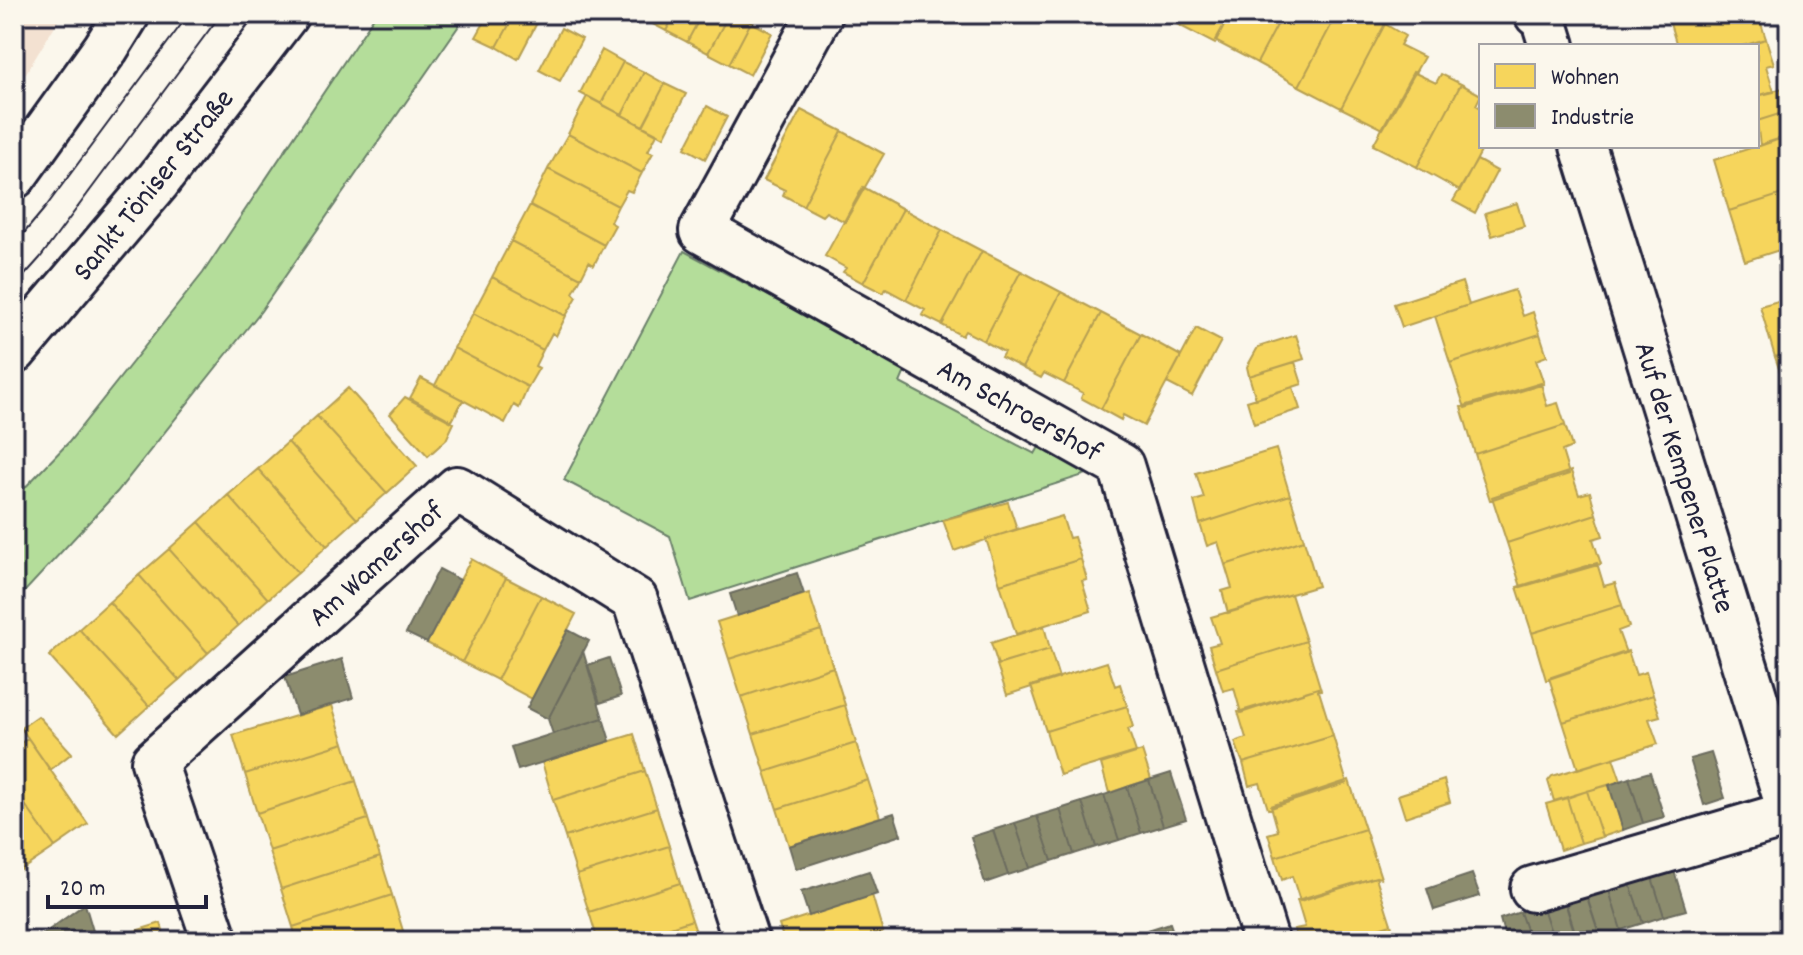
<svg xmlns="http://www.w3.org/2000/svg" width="1803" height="955" font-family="Dekko,sans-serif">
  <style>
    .built { fill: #f3e1d1 }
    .green { fill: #b4dd9a; stroke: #6b806a; stroke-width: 2 }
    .homes { fill: #f6d55c; stroke: #b69f52; stroke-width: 2 }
    .industry { fill: #8c8c6e; stroke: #6c6c5f; stroke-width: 2 }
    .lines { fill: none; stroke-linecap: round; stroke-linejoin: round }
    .minor-casing { stroke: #22223b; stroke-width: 50 }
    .major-casing { stroke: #22223b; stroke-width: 50 }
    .minor { stroke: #fbf7ec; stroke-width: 44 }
    .major { stroke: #fbf7ec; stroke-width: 44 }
    .tram { stroke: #22223b; stroke-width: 2 }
    .labels { text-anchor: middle; stroke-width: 8; stroke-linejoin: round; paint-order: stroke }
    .street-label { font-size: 30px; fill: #22223b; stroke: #fbf7ec }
  </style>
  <rect width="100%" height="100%" fill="#fbf7ec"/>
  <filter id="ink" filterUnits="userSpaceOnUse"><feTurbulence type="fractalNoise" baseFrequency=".0125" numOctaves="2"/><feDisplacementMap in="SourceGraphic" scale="16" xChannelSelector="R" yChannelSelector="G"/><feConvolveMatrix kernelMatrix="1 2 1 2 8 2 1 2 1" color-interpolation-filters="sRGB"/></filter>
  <g filter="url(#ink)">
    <path class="built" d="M14,14H62L23,78L14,86Z"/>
    <path class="green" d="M376,14H467L261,311L117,492L14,603V499L69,442L203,273Z
      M684,251L906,369L900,383L1035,454L1043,440L1090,473L690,601L670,536L564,480Z"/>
    <path class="homes" d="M489,14H515L497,47L476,37Z
      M515,14H535L540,17L518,59L497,47Z
      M648,14H675L666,31L645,20Z
      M675,14H702L687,42L666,31Z
      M702,14H729L708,53L687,42Z
      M729,14H736L751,22L729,64L708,53Z
      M1175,14H1230L1215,44L1171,21Z
      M1230,14H1283L1257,63L1215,41Z
      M1283,14H1337L1299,86L1257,63Z
      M1337,14H1342L1360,24L1365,14L1385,24L1341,108L1299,86Z
      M1667,14H1758L1766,39L1742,46H1677Z
      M751,22L772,33L750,75L729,64Z
      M1385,24L1405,36L1400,45L1424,57L1383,129L1341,108Z
      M561,28L582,39L560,81L539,70Z
      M1766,39L1774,64L1766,66L1774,92L1757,96V46H1742Z
      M602,50L623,62L601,104L580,93Z
      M623,62L644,72L622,115L601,104Z
      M644,72L665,84L643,126L622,115Z
      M1413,72L1436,83L1441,74L1461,84L1417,167L1373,145Z
      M665,84L686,94L664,137L643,126Z
      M1461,84L1481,95L1476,105L1481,108V146H1484L1460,191L1417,167Z
      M1789,86V111L1757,121V96Z
      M587,96L657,134L648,151L653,153L642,173L568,134Z
      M707,106L727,117L705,159L685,148Z
      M801,110L842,131L803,206L783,195L785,190L764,180Z
      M1789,111V136L1760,146L1757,121Z
      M842,131L884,154L845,222L826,212L822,216L803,206Z
      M568,134L642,173L632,192L627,190L618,206L548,169Z
      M1787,136L1789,192L1729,211L1714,160Z
      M1477,160L1497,171L1475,213L1453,201Z
      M548,169L618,206L610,222L615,225L604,245L530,205Z
      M863,187L903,209L863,283L843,272L846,268L825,256Z
      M1789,192V247L1745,261L1729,211Z
      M1517,203L1524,226L1492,236L1485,213Z
      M530,205L604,245L594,265L589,262L581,278L511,241Z
      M903,209L942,230L906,300L886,289L883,293L863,283Z
      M942,230L982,251L942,325L922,315L925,310L906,300Z
      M511,241L581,278L573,293L577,297L566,316L492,277Z
      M982,251L1021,271L984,341L965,331L962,336L942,325Z
      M1021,271L1061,292L1022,368L1001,357L1004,352L984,341Z
      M492,277L566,316L556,336L552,333L543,350L473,313Z
      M1462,282L1469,305L1402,327L1394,304Z
      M1514,290L1523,316L1533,312L1540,334L1450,363L1435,316Z
      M1061,292L1101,313L1064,383L1044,373L1041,378L1022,368Z
      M1789,298V353L1775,357L1760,306Z
      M473,313L543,350L535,366L539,368L528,387L454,348Z
      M1101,313L1141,334L1101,409L1081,398L1083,393L1064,383Z
      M1196,328L1221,341L1192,396L1167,383Z
      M1141,334L1181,356L1144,426L1123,415L1121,420L1101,409Z
      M1540,334L1547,356L1536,360L1544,384L1465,408L1450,363Z
      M1296,335L1304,359L1249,376L1247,367L1258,347Z
      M454,348L528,387L519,408L514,405L505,423L435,385Z
      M1789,353V398L1775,357Z
      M1295,362L1302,384L1256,399L1249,376Z
      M421,378L463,400L452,421L410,398Z
      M1541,383L1547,406L1558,403L1565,425L1475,454L1461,407Z
      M1293,387L1300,409L1254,424L1247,401Z
      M348,388L417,466L387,493L317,416Z
      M405,397L454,423L446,440L428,456L390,414Z
      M317,416L387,493L357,519L288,442Z
      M1565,425L1572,447L1562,451L1569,474L1490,500L1475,454Z
      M288,442L357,519L327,546L258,469Z
      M1276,449L1290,495L1200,524L1194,501L1204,498L1196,473Z
      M258,469L327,546L298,573L228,495Z
      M1571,471L1579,495L1590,492L1596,514L1507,543L1492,497Z
      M228,495L298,573L268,599L199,522Z
      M1290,495L1304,540L1225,565L1218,542L1207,546L1200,524Z
      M1008,502L1017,529L954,551L943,520Z
      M1596,514L1603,536L1593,539L1601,564L1521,587L1507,543Z
      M1062,516L1069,538L1074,537L1081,559L1000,584L986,539Z
      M199,522L268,599L238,626L169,549Z
      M1304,540L1318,586L1228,613L1222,591L1232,588L1225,565Z
      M169,549L238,626L208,653L139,575Z
      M471,559L506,578L462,662L427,643Z
      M1081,559L1087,580L1082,581L1091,611L1016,634L1000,584Z
      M1597,563L1604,586L1615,583L1622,605L1532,633L1517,587Z
      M139,575L208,653L179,680L109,602Z
      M506,578L541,596L497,680L462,662Z
      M809,593L821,630L729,659L717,622Z
      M1291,594L1306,641L1216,669L1209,646L1220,643L1211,617Z
      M541,596L576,614L532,699L497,680Z
      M109,602L179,680L149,706L79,629Z
      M1622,605L1629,627L1618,631L1626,653L1546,680L1532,633Z
      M1044,626L1050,649L998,665L991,643Z
      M79,629L149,706L118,734L49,656Z
      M821,630L833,667L741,697L729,659Z
      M1306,641L1321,690L1318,691V688L1241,713L1234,688L1223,691L1216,669Z
      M1050,649L1059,678L1007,695L997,665Z
      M1628,651L1636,675L1646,672L1653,695L1563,722L1549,678Z
      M1107,662L1115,686L1120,684L1127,706L1046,731L1031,686Z
      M833,667L845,705L753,734L741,697Z
      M1318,688L1333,736L1243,763L1235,742L1246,738L1238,712Z
      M1653,695L1660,716L1649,719L1658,744L1578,769L1563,722Z
      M332,705L344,743L245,774L233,735Z
      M845,705L856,743L765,772L753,734Z
      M1127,706L1133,727L1128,729L1136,752L1060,775L1046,731Z
      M38,716L72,753L50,770L21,728Z
      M634,734L645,771L553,800L542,762Z
      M1333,736L1347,783L1268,809L1260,783L1249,786L1243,763Z
      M28,738L88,824L55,847L14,789V748Z
      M344,743L356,781L257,813L245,774Z
      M856,743L868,780L777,809L765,772Z
      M1142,751L1151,779L1109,793L1101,764Z
      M1613,758L1621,781L1554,801L1548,781L1552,776Z
      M645,771L657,808L565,837L553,800Z
      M868,780L880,817L789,846L777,809Z
      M1349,780L1365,829L1275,857L1268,834L1278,831L1271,806Z
      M1444,780L1450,802L1405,817L1398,795Z
      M356,781L368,819L269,851L257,813Z
      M1609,785L1623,830L1602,837L1587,791Z
      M14,789L55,847L21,870L14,859Z
      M1587,791L1602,837L1581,843L1567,798Z
      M1567,798L1581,843L1560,850L1546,804Z
      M657,808L669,846L577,875L565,837Z
      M368,819L380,857L281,889L269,851Z
      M1365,829L1381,878L1376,877L1300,901L1292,876L1282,880L1275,857Z
      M669,846L680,883L589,912L577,875Z
      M380,857L392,895L293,927L281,889Z
      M1376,877L1391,924L1336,941H1298L1294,929L1305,927L1297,900Z
      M680,883L692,920L627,941H598L589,912Z
      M392,895L404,934L381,941H297L293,927Z
      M872,895L883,932L856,941H784L779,925Z
      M692,920L699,941H627Z
      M161,923L166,941H103Z
      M1391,924L1397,941H1336Z"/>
    <path class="industry" d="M439,569L460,580L427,643L406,633Z
      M797,573L804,594L737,616L730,594Z
      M568,630L589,641L548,719L527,708Z
      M583,651L603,718L553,734L548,719Z
      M609,658L621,696L600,703L588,665Z
      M342,659L353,698L297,715L285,677Z
      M603,718L610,741L518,770L511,747Z
      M1711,753L1725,798L1704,805L1690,759Z
      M1650,772L1664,817L1643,823L1629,778Z
      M1171,773L1186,819L1163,826L1149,780Z
      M1629,778L1643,823L1623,830L1609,785Z
      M1149,780L1163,826L1141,833L1127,787Z
      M1127,787L1141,833L1119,840L1104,795Z
      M1104,795L1119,840L1096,847L1082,802Z
      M1082,802L1096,847L1074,854L1060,809Z
      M1060,809L1074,854L1052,861L1037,816Z
      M894,813L901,835L796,869L789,846Z
      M1037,816L1052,861L1030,868L1015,823Z
      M1015,823L1030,868L1008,875L993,830Z
      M993,830L1008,875L985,883L971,837Z
      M1672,864L1686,910L1664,916L1650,871Z
      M869,871L877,894L809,916L801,892Z
      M1650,871L1664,916L1643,923L1628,878Z
      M1472,874L1480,896L1434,910L1427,889Z
      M1628,878L1643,923L1621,930L1607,884Z
      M1607,884L1621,930L1600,937L1585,891Z
      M1585,891L1600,937L1578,941L1564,898Z
      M1564,899L1577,941H1554L1542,905Z
      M85,904L96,941H35V940Z
      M1542,905L1554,941H1530L1520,912Z
      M1520,912L1530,941H1506L1500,919Z
      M1170,923L1176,941H1151L1148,930Z
      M1148,930L1151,941H1126L1125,937Z"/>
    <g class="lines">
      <g class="minor-casing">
        <path id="minor" d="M820,14L702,231L1121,466L1266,941
          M1537,14L1543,17L1552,46
          M1583,146L1789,808
          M1533,889L1789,814
          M215,941L154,762L457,489L635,600L746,941"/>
      </g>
      <g class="major-casing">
        <path id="major" d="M14,176L106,48L127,14
          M14,351L157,182L286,14"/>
      </g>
      <use href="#minor" class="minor"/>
      <use href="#major" class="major"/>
      <path class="tram" d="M14,245L45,208L189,14
        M14,287L40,258L221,14"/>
    </g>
  </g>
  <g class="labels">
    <g class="street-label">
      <text transform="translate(152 184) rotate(-51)" y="10">Sankt Töniser Straße</text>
      <text transform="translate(1020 409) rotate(29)" y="10">Am Schroershof</text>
      <text transform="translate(1686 477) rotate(73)" y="10">Auf der Kempener Platte</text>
      <text transform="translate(375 563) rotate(-42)" y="10">Am Wamershof</text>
    </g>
  </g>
  <rect width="1803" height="955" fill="none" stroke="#fbf7ec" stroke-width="48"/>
  <rect x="24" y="24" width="1755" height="907" fill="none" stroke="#22223b" stroke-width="3" filter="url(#ink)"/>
  <rect x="1479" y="44" width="280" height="104" fill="#fbf7ec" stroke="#a4a2a5" stroke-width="2"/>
  <rect x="1495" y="64" width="40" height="24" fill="#f6d55c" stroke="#a4a2a5" stroke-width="2"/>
  <text x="1551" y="84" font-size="24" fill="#22223b">Wohnen</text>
  <rect x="1495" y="104" width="40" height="24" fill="#8c8c6e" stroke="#a4a2a5" stroke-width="2"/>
  <text x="1551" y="124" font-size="24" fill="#22223b">Industrie</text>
  <path d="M48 895v12h158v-12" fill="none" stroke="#22223b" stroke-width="4"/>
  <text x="60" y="895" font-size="24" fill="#22223b" stroke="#fbf7ec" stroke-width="6" paint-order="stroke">20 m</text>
</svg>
